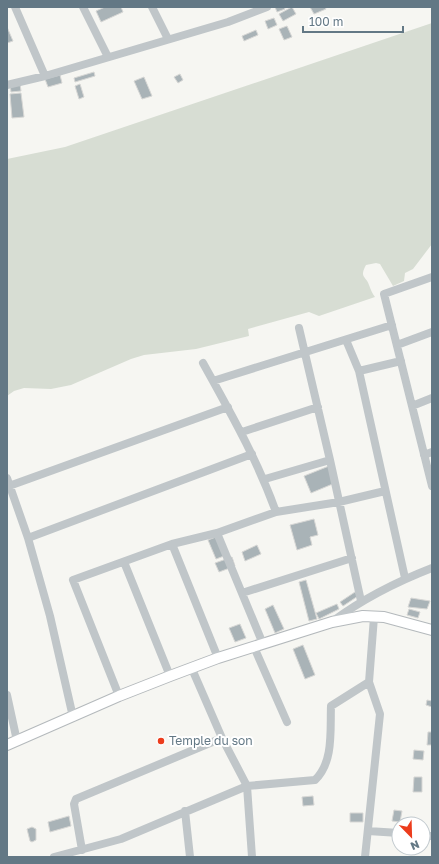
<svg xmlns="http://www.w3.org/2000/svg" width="439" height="864" font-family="'Golos Text',sans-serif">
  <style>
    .green { fill: #d7ddd3 }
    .building { fill: #a9b3b7; stroke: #d7d7d5 }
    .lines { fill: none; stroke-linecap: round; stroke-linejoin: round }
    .major-casing { stroke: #b4b9bc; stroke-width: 12 }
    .minor { stroke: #c0c6c9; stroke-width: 8 }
    .major { stroke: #fff; stroke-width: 10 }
    .poi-dot { fill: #ec3c1c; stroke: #fff; stroke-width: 1.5 }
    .labels { text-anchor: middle; stroke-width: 4; stroke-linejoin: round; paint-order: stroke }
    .poi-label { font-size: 12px; fill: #637885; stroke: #fff; text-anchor: start }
  </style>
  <rect width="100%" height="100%" fill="#f6f6f2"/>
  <path class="green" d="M432,23V244L413,269L405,273L404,281L393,286L380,264L376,263L366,265C359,278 366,276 369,285C371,290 372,293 375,297L319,316L309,312L248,329L249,336L196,349L144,355L131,359L71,385L51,389L24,388L14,391L7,396V159L65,147Z"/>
  <path class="building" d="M105,7H121L123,12L101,22L96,11Z
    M275,7H284L285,9L277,12Z
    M292,7L296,14L283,21L279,14Z
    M310,7H325L326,9L314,14Z
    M274,18L277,25L268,29L265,21Z
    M287,26L292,37L284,40L279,29Z
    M7,27L13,41L7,43Z
    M256,30L258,35L244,41L242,36Z
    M94,72L95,76L75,82L74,78Z
    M180,74L183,80L178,83L174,77Z
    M60,75L62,83L48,87L45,79Z
    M144,77L152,96L142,99L134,81Z
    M20,84L21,91L11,92L10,85Z
    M80,84L84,97L79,99L75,86Z
    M21,93L24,117L12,118L10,94Z
    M329,466L335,483L311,493L304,476Z
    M314,519L318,535L310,537L312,545L297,550L290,525Z
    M216,537L224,556L216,559L208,540Z
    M257,545L261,554L245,561L242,552Z
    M232,557L235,566L219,572L215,563Z
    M306,580L317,619L309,621L299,582Z
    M355,592L358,596L343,606L340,602Z
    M411,598L430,601L427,609L408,607Z
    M337,604L339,609L319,619L316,613Z
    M273,605L284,629L275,633L265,609Z
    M409,609L420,612L418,618L407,615Z
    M240,624L246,638L235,642L229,628Z
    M303,645L315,675L305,679L293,649Z
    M427,700L432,701V707L426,705Z
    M428,732H432V745H427Z
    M414,750L424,751L423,760L413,759Z
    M414,777H422V792H413Z
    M313,796L314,805L303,806L302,797Z
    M394,810L402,811L400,822L392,821Z
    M350,813H363V822H350Z
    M69,816L71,826L50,832L48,822Z
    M32,827L36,829V840L32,842L30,841L27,829Z"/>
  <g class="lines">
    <g class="major-casing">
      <path id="major" d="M7,745L119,696L170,676L218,658L332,622L363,616L384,617L432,630"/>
    </g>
    <path class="minor" d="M15,7L45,76
      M83,7L108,57
      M152,7L168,39
      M7,85L45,76L228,22L267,7
      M432,277L384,294L432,486
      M299,328L330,460L361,601
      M346,340L359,371L405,578
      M397,345L432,332
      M203,363C230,412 257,459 276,512
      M359,371L401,361
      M213,381L392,325
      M412,406L432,398
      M242,432L318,407
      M424,455L432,452
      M7,478L28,538L50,616L73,717
      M265,479L330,460
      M9,486L228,407
      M217,533L263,644
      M28,538L252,454
      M172,544L218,658
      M124,562L170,676
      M242,593L352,558
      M333,621C364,598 396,582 432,568
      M254,647L287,722
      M192,669L222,738L247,786L252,857
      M7,695L17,741
      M119,696L73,580L172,544L217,533L276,512L339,502L385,491
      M185,811L190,857
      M368,831L399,833
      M423,836H432
      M82,850L74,804L76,799L222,738
      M54,857L121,839L247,786L315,780C334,762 330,730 331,706L369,682
      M365,857L380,714L369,682L374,617"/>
    <use href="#major" class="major"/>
  </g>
  <circle class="poi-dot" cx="161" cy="741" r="4"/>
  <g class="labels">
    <g class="poi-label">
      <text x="169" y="745">Temple du son</text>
    </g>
  </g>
  <rect width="439" height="864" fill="none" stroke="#637885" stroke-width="16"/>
  <g transform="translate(411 836) rotate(157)"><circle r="19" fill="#ffffff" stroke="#c1c9ce"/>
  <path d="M0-3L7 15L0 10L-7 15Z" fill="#ec3c1c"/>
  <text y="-6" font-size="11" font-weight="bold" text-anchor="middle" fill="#637885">N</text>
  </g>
  <path d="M303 26v6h100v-6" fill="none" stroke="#637885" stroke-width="2"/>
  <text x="309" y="26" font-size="12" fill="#637885" stroke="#ffffff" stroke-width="3" paint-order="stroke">100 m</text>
</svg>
